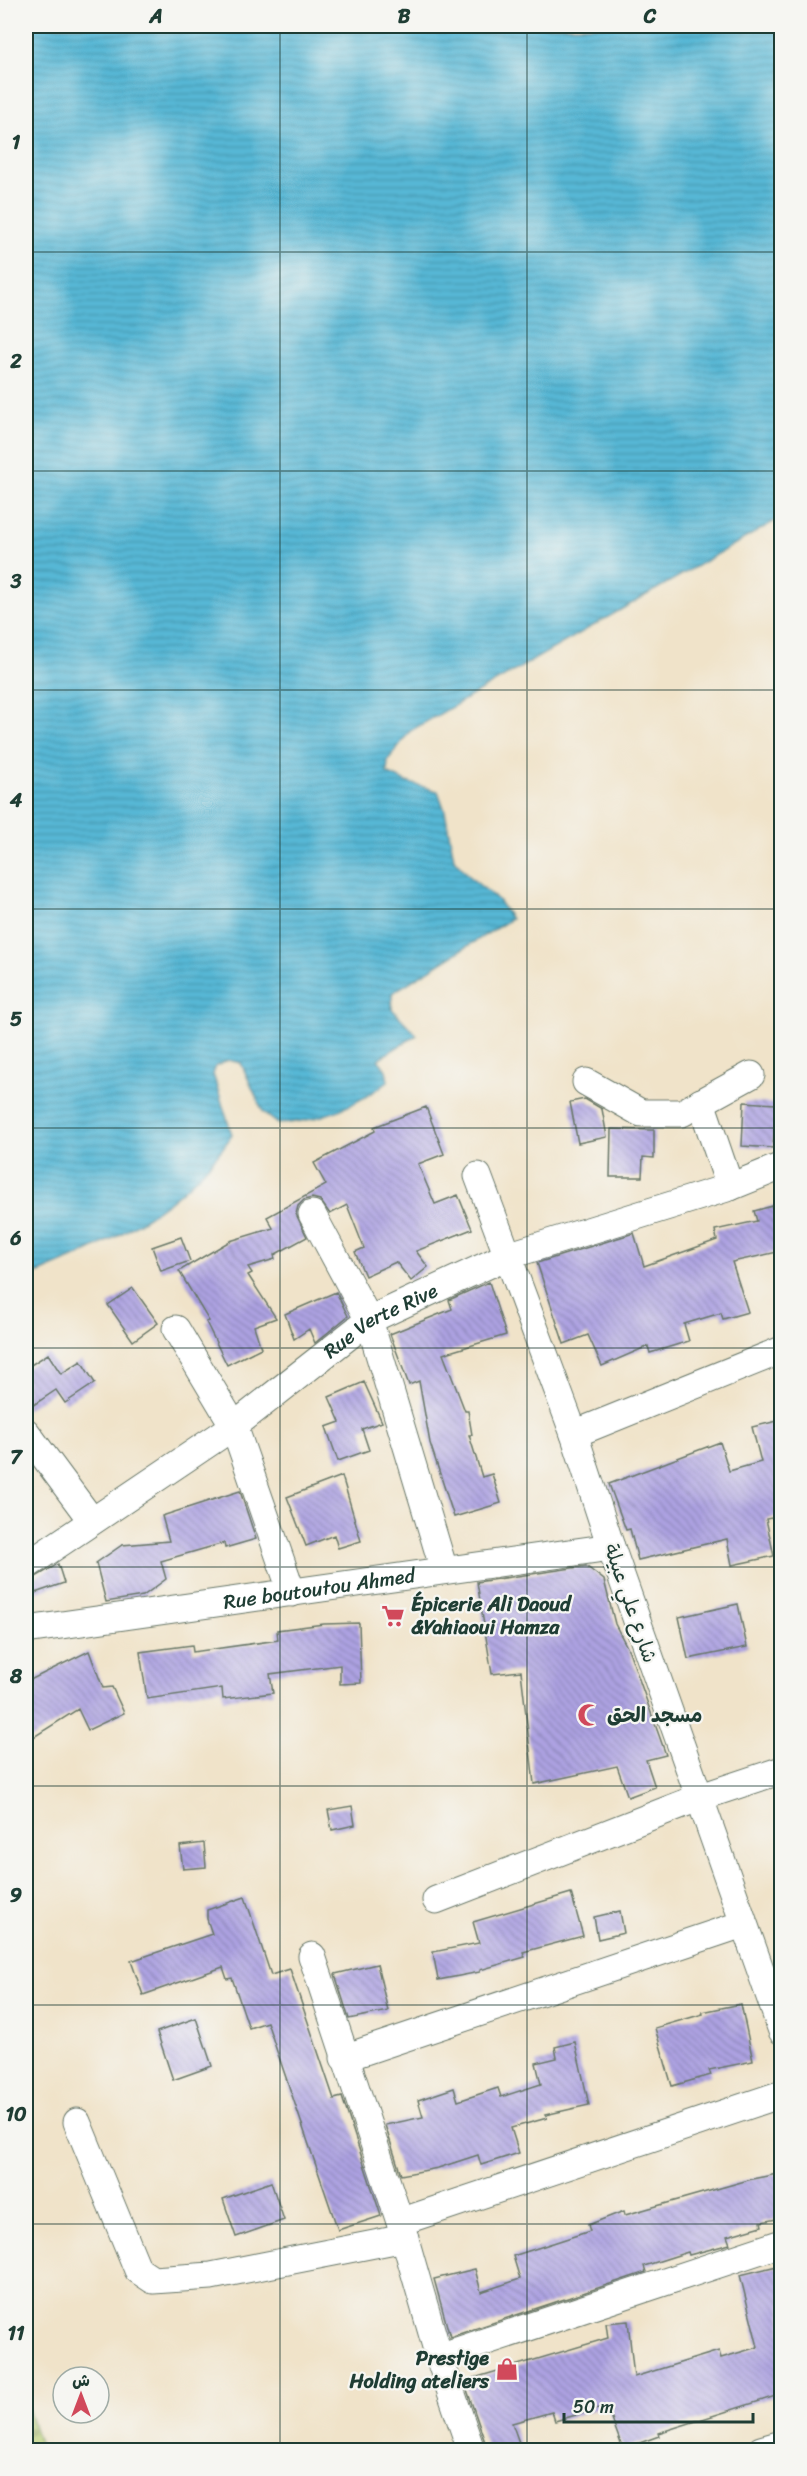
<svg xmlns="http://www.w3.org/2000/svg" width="807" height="2476" font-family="Sriracha,'Playpen Sans Arabic',sans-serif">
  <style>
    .cemetery { fill: url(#cemetery-stones); stroke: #6c8654; stroke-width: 1.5 }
    .water { fill: url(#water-rules); stroke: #3a7a84; stroke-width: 1.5 }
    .building { fill: url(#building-back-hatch) }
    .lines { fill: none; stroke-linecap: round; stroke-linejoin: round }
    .minor-casing { stroke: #687768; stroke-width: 29 }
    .minor { stroke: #fff; stroke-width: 27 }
    .grid { fill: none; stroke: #1f3d34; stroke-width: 1.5; stroke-opacity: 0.55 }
    .labels { text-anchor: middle; stroke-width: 4.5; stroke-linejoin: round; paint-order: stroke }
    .street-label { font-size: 20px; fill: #1f3d34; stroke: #f6f6f2 }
    .poi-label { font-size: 20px; font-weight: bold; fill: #1f3d34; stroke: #f6f6f2; text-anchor: start }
    .neatline { fill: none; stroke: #1f3d34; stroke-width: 2 }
    .grid-label { font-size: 20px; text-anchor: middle; font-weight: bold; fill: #1f3d34 }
  </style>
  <defs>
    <pattern id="cemetery-stones" width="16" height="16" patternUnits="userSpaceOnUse" patternTransform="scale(1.5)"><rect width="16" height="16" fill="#bad074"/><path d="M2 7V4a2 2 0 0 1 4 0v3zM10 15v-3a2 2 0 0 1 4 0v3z" fill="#97aa60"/></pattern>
    <pattern id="water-rules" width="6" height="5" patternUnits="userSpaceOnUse" patternTransform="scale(1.5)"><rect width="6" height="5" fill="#56b7d5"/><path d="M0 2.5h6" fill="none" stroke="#4796ae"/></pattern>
    <pattern id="building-back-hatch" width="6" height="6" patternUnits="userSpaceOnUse" patternTransform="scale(1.5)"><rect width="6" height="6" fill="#ada2e2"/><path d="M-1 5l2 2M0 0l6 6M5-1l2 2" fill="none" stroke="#8c85b8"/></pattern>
  </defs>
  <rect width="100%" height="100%" fill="#f6f6f2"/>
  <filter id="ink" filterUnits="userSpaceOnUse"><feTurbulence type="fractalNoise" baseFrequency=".0167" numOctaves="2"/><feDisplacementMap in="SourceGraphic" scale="12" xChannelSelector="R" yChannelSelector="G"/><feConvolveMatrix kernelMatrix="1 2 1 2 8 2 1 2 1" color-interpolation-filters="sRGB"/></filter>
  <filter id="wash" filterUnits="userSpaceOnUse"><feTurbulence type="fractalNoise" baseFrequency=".008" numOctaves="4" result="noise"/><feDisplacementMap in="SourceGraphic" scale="24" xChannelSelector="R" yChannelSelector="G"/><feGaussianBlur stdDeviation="1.35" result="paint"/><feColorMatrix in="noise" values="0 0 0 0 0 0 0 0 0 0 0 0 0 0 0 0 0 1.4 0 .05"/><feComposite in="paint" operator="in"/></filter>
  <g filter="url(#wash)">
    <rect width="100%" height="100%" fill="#f0e3c9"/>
    <path class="cemetery" d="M26,2403L41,2450H26Z"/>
    <path class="water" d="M26,26H781L782,517L410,731L388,760L387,773L406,782L438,791L445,811L454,859L471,878L498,900L511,919L392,993V1009L417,1035L378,1059L386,1070L388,1081C358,1106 317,1122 278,1124L263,1112L241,1063L228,1060L216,1066L213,1074L232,1135C184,1207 103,1248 26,1278Z"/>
    <g id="blocks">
      <path class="building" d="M585,1099L602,1109L607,1137L578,1143L570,1102Z
        M744,1102L776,1104L773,1148L742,1146Z
        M426,1107L444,1154L418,1164L435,1204L458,1195L472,1229L416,1251L428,1267L411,1281L396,1262L365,1276L355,1252L364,1248L347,1205L330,1214L320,1200L312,1198L304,1200L298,1206L296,1214L307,1237L274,1255L275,1259L248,1267L252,1273L248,1275L276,1318L254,1326L261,1348L227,1365L206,1322L209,1321L179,1271L230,1241L273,1228L267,1217L326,1185L314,1163L375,1131L374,1127Z
        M611,1129L654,1130V1158L643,1157L642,1177H610Z
        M776,1205L782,1226V1251L732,1262L748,1312L723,1319L721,1313L684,1324L689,1341L650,1353L648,1346L602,1366L588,1335L564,1344L537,1263L634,1233L644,1266L717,1240L715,1230L757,1221L754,1211Z
        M181,1237L190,1261L161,1271L152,1247Z
        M489,1282L506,1335L443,1354L465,1411H468L472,1435H469L482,1477L492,1474L501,1503L454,1517L430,1443L419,1381L409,1385L390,1334L452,1309L449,1300Z
        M133,1288L158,1323L133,1341L108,1305Z
        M336,1292L348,1316L315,1343L309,1329L294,1339L285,1314Z
        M48,1354L61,1374L81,1361L95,1383L65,1403L56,1390L26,1410V1368Z
        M364,1382L382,1422L362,1429L369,1450L338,1461L326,1427L340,1422L329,1397Z
        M782,1420V1471L776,1472L782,1500V1516L766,1519L774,1556L732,1565L727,1539L638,1560L630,1529L626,1530L609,1484L720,1442L729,1471L761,1462L752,1427Z
        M342,1476L361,1541L338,1548L334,1535L306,1546L287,1497Z
        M240,1491L256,1539L225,1548L224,1543L161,1561L166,1579L143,1596L106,1602L96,1563L122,1545L169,1541L162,1516Z
        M58,1564L64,1583L32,1594L27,1582Z
        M586,1566L604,1580L615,1624L629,1651L666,1755L646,1760L655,1787L628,1797L617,1766L534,1784L521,1671L492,1674L477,1582Z
        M738,1604L747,1647L688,1659L679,1617Z
        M359,1623L361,1683L340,1684V1665L270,1674L273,1693L223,1699L222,1688L147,1699L140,1652L192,1645L193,1652L278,1640L277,1630L324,1624Z
        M89,1651L103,1688L112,1687L124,1713L88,1730L78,1709L26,1742V1682Z
        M352,1806L355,1825L332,1830L328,1810Z
        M204,1843L206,1867L183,1869L180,1846Z
        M571,1893L583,1936L523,1952L525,1957L480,1970V1972L438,1980L433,1952L479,1943L473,1922Z
        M245,1897L271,1975L290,1969L334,2099L342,2097L381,2216L338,2230L267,2022L249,2028L232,1978L227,1979L223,1967L143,1995L131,1961L212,1934L207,1919V1910Z
        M620,1911L624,1933L598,1939L594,1917Z
        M377,1964L388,2011L349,2019L335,1974Z
        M741,2004L753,2061L709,2070L711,2075L672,2086L655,2028L703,2014L702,2012Z
        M196,2018L212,2066L173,2080L157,2032Z
        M575,2042L589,2105L545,2115L547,2118L511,2128L519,2153L481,2165L478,2155L438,2168L401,2175L385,2125L423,2117L418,2100L454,2088L458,2101L498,2088L501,2097L541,2084L536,2063L557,2058L555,2047Z
        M782,2173V2218L761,2222L762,2226L727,2236L730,2244L689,2255L688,2252L644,2266L646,2272L450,2337L434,2279L475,2269L481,2292L520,2279L513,2256L590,2231L588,2225L624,2211L625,2215L752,2179Z
        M271,2182L284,2220L236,2237L223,2199Z
        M777,2266L782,2284V2394L658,2433L659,2436L623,2449L607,2406L555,2421L552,2412L512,2423L522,2451H488L464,2381L608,2338L606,2323L628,2321L634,2377L719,2351L721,2358L758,2347L740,2275Z"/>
    </g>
  </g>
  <g filter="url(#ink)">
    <use href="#blocks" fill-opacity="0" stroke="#687768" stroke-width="1.5"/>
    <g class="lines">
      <g class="minor-casing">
        <g id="minor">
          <path d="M586,1082L641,1113H682L751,1075"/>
          <path d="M701,1102L730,1187"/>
          <path d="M478,1176L574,1434L611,1547L782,2031"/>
          <path d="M312,1214L369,1320L444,1570"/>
          <path d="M176,1329L234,1426L292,1593"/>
          <path d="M26,1432L92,1521"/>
          <path d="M574,1434L782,1350"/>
          <path id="s1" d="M26,1566L234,1426L369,1320L507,1256L730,1187L782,1166"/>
          <path id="s2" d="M26,1630L611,1547"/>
          <path d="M436,1900L698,1798L782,1770"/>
          <path d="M312,1956L400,2222L439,2357L471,2450"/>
          <path d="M344,2058L743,1924"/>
          <path d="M77,2122L138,2270L153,2280L211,2276L405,2238"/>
          <path d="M400,2222L782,2094"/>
          <path d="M439,2357L782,2243"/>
          <path d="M761,2450L782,2444"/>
        </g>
      </g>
      <use href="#minor" class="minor"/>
    </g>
  </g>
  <path class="grid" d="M280,26V2450M527,26V2450M26,252H782M26,471H782M26,690H782M26,909H782M26,1128H782M26,1348H782M26,1567H782M26,1786H782M26,2005H782M26,2224H782"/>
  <defs>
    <g id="supermarket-bare" transform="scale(1.8)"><path d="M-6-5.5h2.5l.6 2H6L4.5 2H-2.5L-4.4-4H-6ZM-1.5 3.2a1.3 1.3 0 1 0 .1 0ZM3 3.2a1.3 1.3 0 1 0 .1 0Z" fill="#d1495b" stroke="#f6f6f2" stroke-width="2.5" paint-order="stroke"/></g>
    <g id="mosque-bare" transform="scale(1.8)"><path d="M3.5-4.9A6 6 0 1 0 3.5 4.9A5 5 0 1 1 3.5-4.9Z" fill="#d1495b" stroke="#f6f6f2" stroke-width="2.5" paint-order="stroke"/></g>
    <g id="shop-bare" transform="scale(1.8)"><path d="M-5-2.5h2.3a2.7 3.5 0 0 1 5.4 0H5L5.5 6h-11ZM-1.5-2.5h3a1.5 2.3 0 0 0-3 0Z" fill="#d1495b" stroke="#f6f6f2" stroke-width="2.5" paint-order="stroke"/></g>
  </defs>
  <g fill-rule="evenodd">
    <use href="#supermarket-bare" x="393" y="1616"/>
    <use href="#mosque-bare" x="589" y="1715"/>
    <use href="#shop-bare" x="507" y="2369"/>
  </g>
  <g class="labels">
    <g class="street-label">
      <text dy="7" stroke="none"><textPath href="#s1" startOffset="432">Rue Verte Rive</textPath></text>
      <text dy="7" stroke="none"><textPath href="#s2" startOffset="296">Rue boutoutou Ahmed</textPath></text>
      <text transform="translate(631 1603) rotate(71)" y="7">شارع علي عبيلة</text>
    </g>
    <g class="poi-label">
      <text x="411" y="1611">Épicerie Ali Daoud<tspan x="411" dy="23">&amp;Yahiaoui Hamza</tspan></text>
      <text x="607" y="1722">مسجد الحق</text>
      <text x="489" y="2365" text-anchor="end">Prestige<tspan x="489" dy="23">Holding ateliers</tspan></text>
    </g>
  </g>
  <rect width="807" height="2476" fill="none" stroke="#f6f6f2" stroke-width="66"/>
  <g transform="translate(81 2395)"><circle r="28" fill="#f6f6f2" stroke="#a0aca6" stroke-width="1.5"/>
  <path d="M0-4.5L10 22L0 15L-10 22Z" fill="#d1495b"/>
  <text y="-9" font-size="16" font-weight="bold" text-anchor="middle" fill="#1f3d34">ش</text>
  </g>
  <path d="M564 2413v9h189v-9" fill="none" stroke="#1f3d34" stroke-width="3"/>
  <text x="573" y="2413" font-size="18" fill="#1f3d34" stroke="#f6f6f2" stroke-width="4.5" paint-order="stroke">50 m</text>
  <rect x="33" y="33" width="741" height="2410" class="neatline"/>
  <g class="grid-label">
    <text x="156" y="23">A</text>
    <text x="404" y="23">B</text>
    <text x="650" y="23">C</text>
    <text x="16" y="149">1</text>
    <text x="16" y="368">2</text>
    <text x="16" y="588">3</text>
    <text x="16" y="807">4</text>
    <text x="16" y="1026">5</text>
    <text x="16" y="1245">6</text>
    <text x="16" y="1464">7</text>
    <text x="16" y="1683">8</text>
    <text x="16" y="1902">9</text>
    <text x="16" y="2121">10</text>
    <text x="16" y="2340">11</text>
  </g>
</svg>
